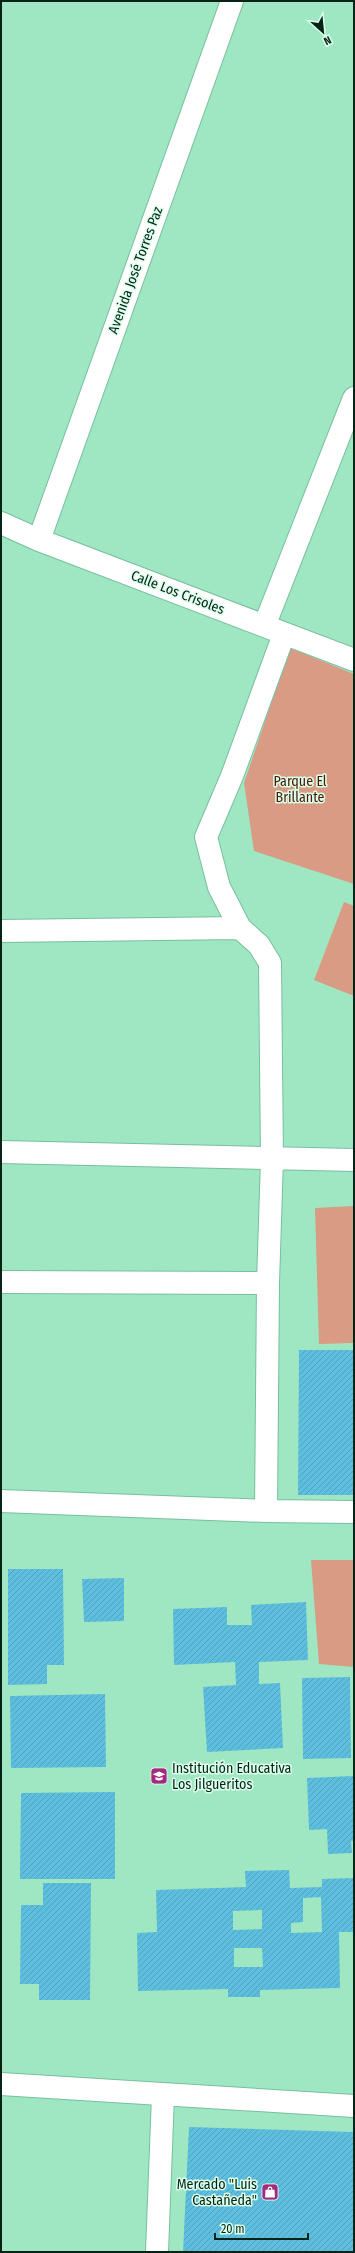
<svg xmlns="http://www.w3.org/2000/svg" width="355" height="2253" font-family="'Fira Sans Condensed',sans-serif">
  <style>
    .green { fill: #d99b83 }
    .building { fill: url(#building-hatch); fill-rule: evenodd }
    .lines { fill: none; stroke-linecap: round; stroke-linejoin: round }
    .minor-casing { stroke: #78bf9d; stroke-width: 24 }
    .minor { stroke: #fff; stroke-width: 22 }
    .labels { text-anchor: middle; stroke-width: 3; stroke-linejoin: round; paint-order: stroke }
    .street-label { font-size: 14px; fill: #052417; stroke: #dcffec }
    .park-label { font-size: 14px; fill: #481903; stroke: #dcffec }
    .poi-label { font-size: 14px; fill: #052417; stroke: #dcffec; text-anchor: start }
  </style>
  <defs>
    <pattern id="building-hatch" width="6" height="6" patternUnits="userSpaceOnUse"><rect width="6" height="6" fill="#5ebede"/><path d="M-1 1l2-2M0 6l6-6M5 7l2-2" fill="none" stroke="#50a3be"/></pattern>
  </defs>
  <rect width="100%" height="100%" fill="#9fe7c3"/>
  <path class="green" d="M290,648L354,674V884L254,851L244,783Z
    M344,902L354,906V996L314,980Z
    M354,1206V1343L319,1344L315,1208Z
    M311,1560H354V1667L319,1664Z"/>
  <path class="building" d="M299,1350H354V1495H298Z
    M8,1569H63L64,1665H47V1684L8,1685Z
    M124,1578V1621L84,1622L82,1579Z
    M306,1602L308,1660L259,1662V1684L280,1683L283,1748L207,1752L203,1687L236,1685L235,1662L174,1665L173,1609L227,1607V1625H252L251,1605Z
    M350,1677L351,1758L303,1759L302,1678Z
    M105,1694L106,1767L11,1768L10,1696Z
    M354,1776V1841H351L352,1853L328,1854L327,1829L309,1830L307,1778Z
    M115,1792V1879H20L21,1793Z
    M289,1870L290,1888L322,1887V1879L354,1878V1932H339L340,1988L260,1990V1997H228V1989L138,1991L137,1933L157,1932L156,1890L246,1887L245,1871ZM321,1897L322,1932L291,1933V1923L303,1922V1898ZM262,1910V1929L233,1930V1911ZM234,1948H262L263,1967H234Z
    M43,1883H91L90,2000H39V1984H20L21,1905H43Z
    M189,2127L354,2132V2252H183Z"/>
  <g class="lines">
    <g class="minor-casing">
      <path id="minor" d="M1,523L39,540L354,660
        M39,540L232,1
        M265,624L354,398
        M1,931L240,928
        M1,1152L354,1160
        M1,1282L268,1283
        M1,1501L266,1511L354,1512
        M266,1511L268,1283L272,1159L270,963L259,945L240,928L219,887L206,837L232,776L284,634
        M1,2084L354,2106
        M157,2252L163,2095"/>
    </g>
    <use href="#minor" class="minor"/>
  </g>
  <defs>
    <g id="school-square" transform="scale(0.9)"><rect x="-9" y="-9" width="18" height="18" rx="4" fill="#a42a7f" stroke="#dcffec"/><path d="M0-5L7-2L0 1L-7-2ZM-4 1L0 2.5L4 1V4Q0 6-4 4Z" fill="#fff"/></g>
    <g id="shop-square" transform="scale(0.9)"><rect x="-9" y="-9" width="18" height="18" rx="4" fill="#a42a7f" stroke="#dcffec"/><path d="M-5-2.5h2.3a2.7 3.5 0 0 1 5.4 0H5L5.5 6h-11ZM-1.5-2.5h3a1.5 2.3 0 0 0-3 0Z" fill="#fff"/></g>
  </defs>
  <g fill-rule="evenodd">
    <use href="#school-square" x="159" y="1776"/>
    <use href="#shop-square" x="270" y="2192"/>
  </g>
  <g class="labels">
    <g class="street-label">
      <text transform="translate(135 270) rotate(-70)" y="5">Avenida José Torres Paz</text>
      <text transform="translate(178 592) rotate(21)" y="5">Calle Los Crisoles</text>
    </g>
    <g class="park-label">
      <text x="300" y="786">Parque El<tspan x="300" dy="16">Brillante</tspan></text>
    </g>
    <g class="poi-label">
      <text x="172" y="1773">Institución Educativa<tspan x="172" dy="16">Los Jilgueritos</tspan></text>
      <text x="257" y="2189" text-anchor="end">Mercado "Luis<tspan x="257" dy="16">Castañeda"</tspan></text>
    </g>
  </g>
  <rect width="355" height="2253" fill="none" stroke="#052417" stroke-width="4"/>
  <g transform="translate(323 32) rotate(153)" stroke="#dcffec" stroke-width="3" paint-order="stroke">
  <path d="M0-3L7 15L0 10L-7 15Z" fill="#052417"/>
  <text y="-6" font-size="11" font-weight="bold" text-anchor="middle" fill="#052417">N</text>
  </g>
  <path d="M215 2233v6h93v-6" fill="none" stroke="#052417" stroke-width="2"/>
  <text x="221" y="2233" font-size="12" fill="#052417" stroke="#dcffec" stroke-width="3" paint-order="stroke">20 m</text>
</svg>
